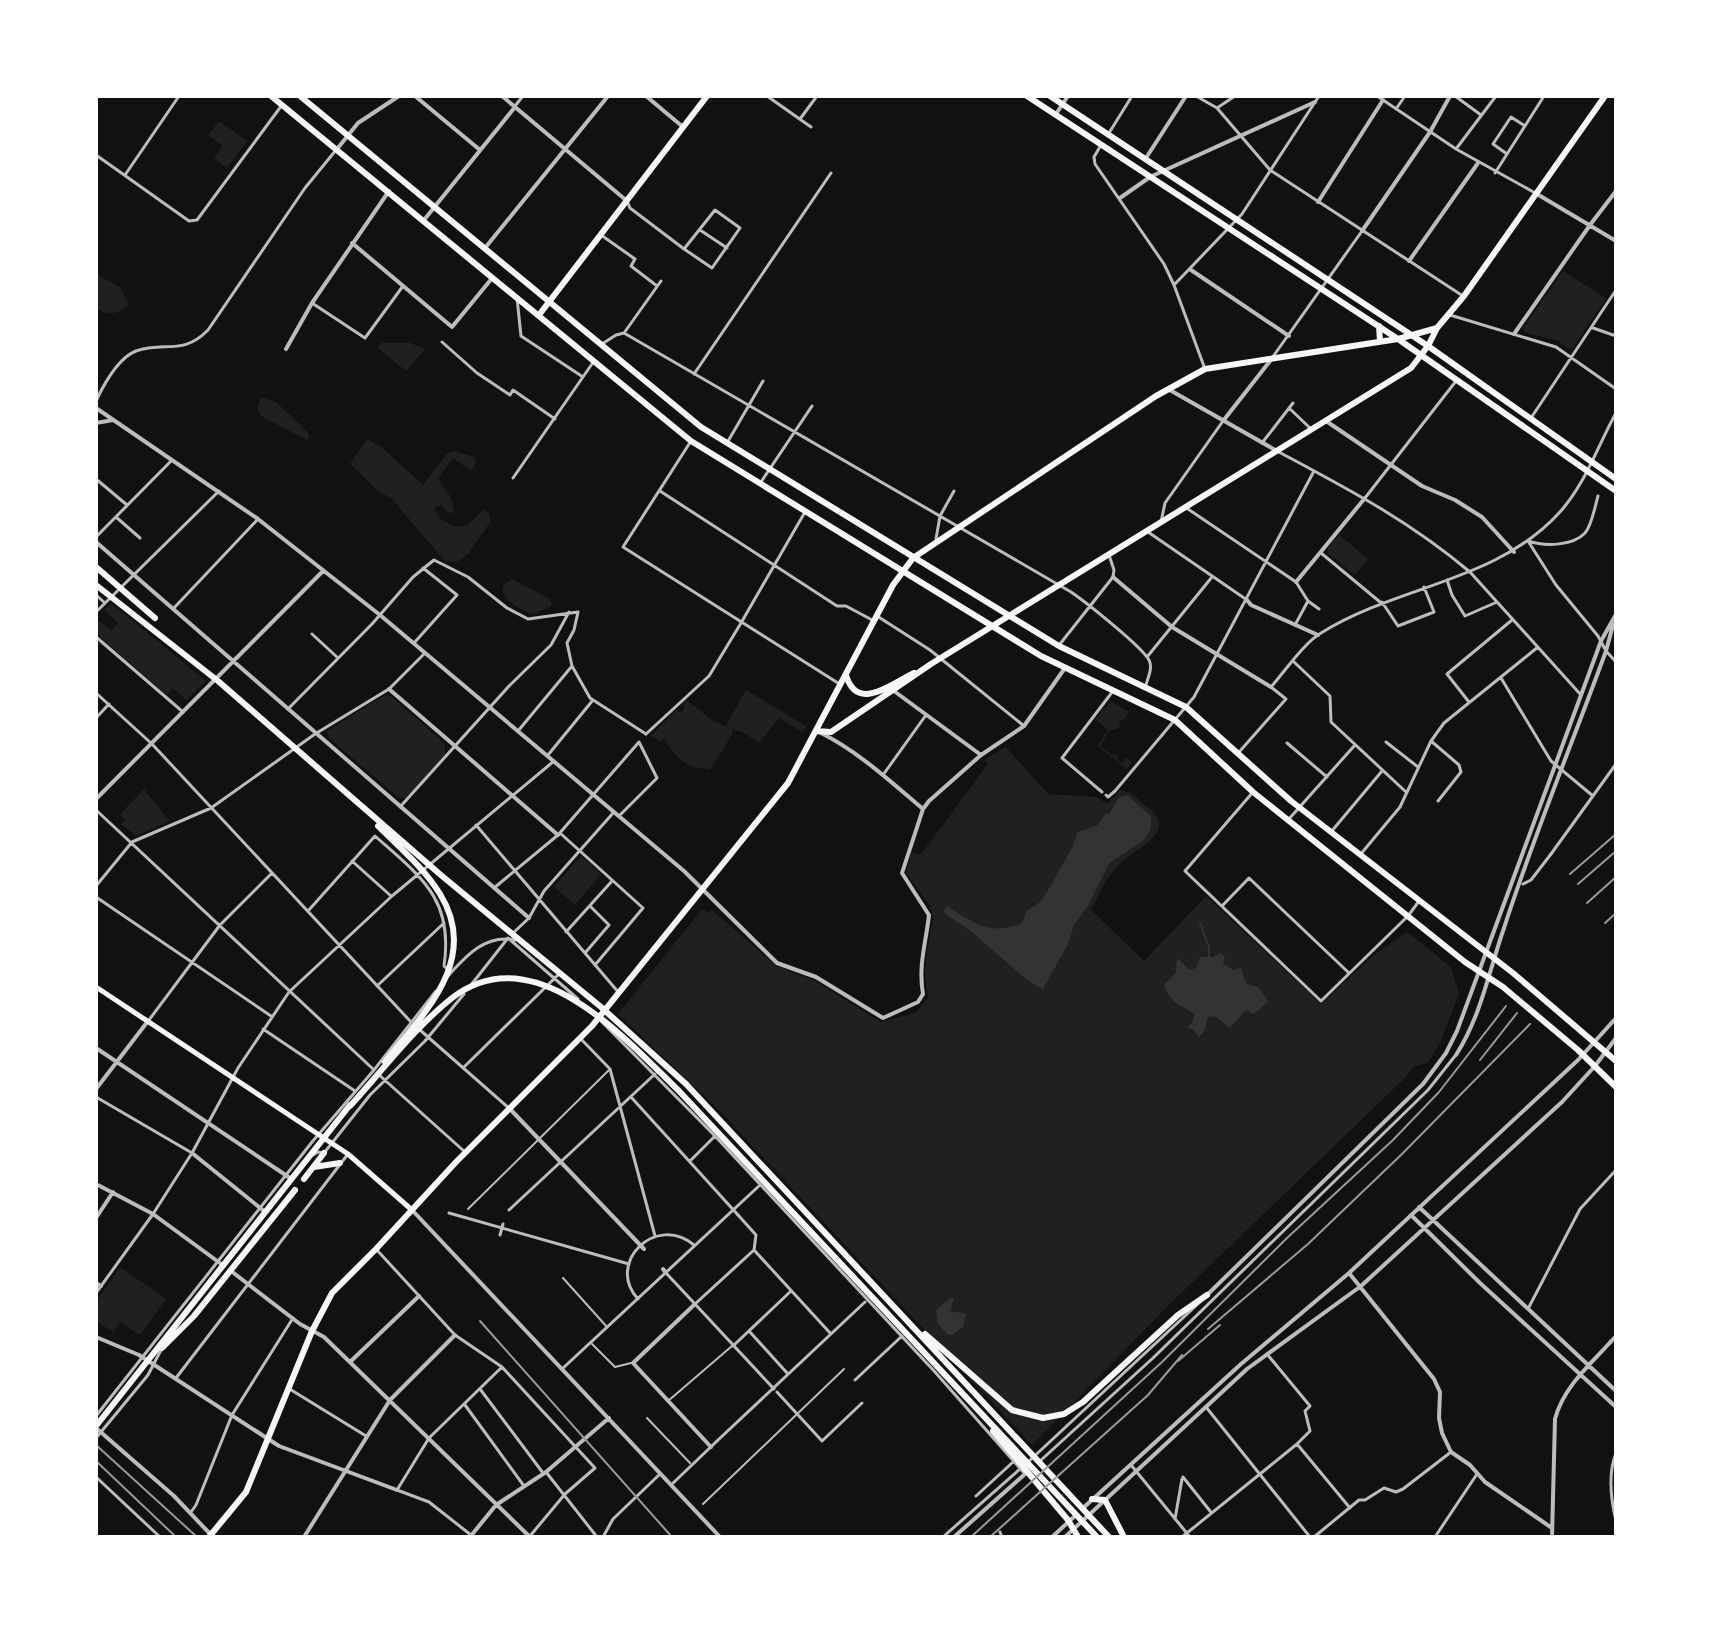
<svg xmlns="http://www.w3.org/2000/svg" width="1712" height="1633" font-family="Cabin,sans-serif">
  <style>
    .green { fill: #202020 }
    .water { fill: #333 }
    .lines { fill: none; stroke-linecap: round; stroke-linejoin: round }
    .stream { stroke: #333; stroke-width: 2 }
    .service { stroke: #bcbcbc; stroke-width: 2 }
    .pedestrian { stroke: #bcbcbc; stroke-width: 3 }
    .minor { stroke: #bcbcbc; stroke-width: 3 }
    .tertiary { stroke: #bcbcbc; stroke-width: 4 }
    .secondary { stroke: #f5f5f5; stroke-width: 5 }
    .primary { stroke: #f5f5f5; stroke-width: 6 }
    .trunk { stroke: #f5f5f5; stroke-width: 6 }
    .motorway { stroke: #f5f5f5; stroke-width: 6 }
    .tram { stroke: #9a9a9a; stroke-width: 2 }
    .rail { stroke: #9a9a9a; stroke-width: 2 }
  </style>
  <rect width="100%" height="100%" fill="#111"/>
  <path class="green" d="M219,121L247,141L227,168L214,158L223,146L208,135Z
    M1563,271L1606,298L1573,348L1569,349L1558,341L1524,332L1523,328Z
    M96,274L120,287L129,305C119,314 107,316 96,308Z
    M381,343H410L425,349L406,371L378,348Z
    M261,397L276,402L308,432L309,438L307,440L261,416L257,409Z
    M367,439L381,447L423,485L447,454L454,451L474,457L476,463L471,471L453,458L438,479L450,496L455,513L448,512L441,505L434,508L440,519L456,527L467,526L483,510L489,514L491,521L469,553L457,562L445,561L392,499L377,490L350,464Z
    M1339,535L1368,559L1355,575L1328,553V548Z
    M512,579L546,597L551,601V606L534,614C519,610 487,592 512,579Z
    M111,603L206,681L186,700L173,688L167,695L96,634V618L111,631L118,623L104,610Z
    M746,690L806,726L802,732L779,718L759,743L743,732L732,730L733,733L710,770C706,768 701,769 697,768C684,766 669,750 665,738L661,740L662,743L651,736L676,710L681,713L685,708L682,704L686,700L712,720L729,728L726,725Z
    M385,695L392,697L445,744V754L406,798H399L328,737L327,731Z
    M1111,701L1129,712L1125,719L1120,721L1119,728L1109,731L1100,746L1113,756L1116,753L1118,760L1123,763L1126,757L1132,762L1127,769L1097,746L1108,730L1095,719Z
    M1006,747L1048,794L1096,797L1107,804L1120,790C1133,792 1135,797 1145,805C1181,831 1138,847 1121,863C1107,875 1100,894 1091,910L1144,961L1206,896L1321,1004L1374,955L1407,932L1451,967L1459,994L1440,1043L1428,1063L1414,1066L1405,1078L1172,1302L1032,1445L721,1112L618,1014L702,909L710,913L712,910L776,966L815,981L881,1022L915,1013L928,998L925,975L926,956L933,918L930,906L906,873L912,852L919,855L925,849L988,764L984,760Z
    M144,789L169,821L136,836L121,824L125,820L120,814Z
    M581,856L601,874L575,905L554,887Z
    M120,1267L166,1299L140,1335L120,1322L113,1332L96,1321V1302Z"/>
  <path class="water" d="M1127,795L1151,816V829L1143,841L1109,863L1088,906L1074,925L1068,944L1043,989L1027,980L973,933L943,912L947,906C975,924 988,935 1021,924L1027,911L1039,903L1047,892L1072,848L1078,832L1098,825L1105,814L1110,813L1118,798Z
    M1221,953L1225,958L1223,964L1233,970L1241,968L1246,983L1259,988L1268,1001L1254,1014L1246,1010L1230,1028L1215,1016L1208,1017L1204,1032L1199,1037L1193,1029L1187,1028L1193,1021L1195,1014C1179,1004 1171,1004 1164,985L1176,972L1177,958L1190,970L1196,968L1200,957H1213Z
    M950,1298L954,1299L950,1311L966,1314L963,1327L952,1335H948L938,1324L936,1310Z"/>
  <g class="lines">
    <path class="stream" d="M1200,923L1209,947V957"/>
    <path class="service" d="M468,1209L609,1070
      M563,1278L607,1327
      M592,1344L615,1367L631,1363
      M668,1401L732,1346
      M647,1418L690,1463
      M703,1504L844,1369"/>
    <path class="pedestrian" d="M646,734L709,676L741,623
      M1523,884L1531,880L1551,854
      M449,1213L629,1264
      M738,1215L756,1235L754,1250
      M500,1235L503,1224
      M754,1250L695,1304L774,1389
      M754,1250L831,1334
      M749,1331L788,1374
      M733,1346L791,1291
      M717,1441L865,1302
      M1000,1532L1002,1537"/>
    <path class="minor" d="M767,96L811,127
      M1196,96L1217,108L1270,170L1463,296
      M1377,96L1456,149L1537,194
      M1455,96L1481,115
      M515,106L523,96
      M1217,108L1235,96
      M1396,109L1405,96
      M800,119L817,96
      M1109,133L1132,96
      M1101,145L1094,157L1095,164L1164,264L1174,285L1205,369
      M1456,149L1496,96
      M1507,154L1493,144L1511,117L1525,126
      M96,155L189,221L197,220L282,105
      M1495,173L1544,96
      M125,175L179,96
      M627,201L630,208L684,249L715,210L740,228L712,268L684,249
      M700,230L727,248
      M601,235L635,259L631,266L657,286
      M1174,285L1242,214L1319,96
      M517,298L521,336L583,377
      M312,303L365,338L403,286
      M1450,315L1556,347L1616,389
      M1593,328L1616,336
      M624,333L661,281
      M442,342L477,373L510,395L513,390L555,419
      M602,344L616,335L624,333L1071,592C1087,603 1141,646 1149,660C1153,668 1148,677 1146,685
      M1272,358L1362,231
      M694,374L831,173
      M96,401C104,384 118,358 136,351C164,341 183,356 208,330L305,188L336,150
      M1289,408L1310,428
      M1531,418L1616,290
      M691,441L623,547L838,683
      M727,443L763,381
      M1262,443L1293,403
      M1277,451C1348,489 1408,520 1470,572L1581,695
      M513,478L594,361
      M96,479L127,505
      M761,482L812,406
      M660,491L837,606H846L874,621
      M1365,498L1456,381
      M1185,507L1296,582L1308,601L1295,625
      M116,517L140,538
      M1161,522L1165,503L1223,421
      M1148,532L1247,600
      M96,537L172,460
      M936,539L940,516L954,491
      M1528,541L1556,585L1598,636L1606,651L1616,662
      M1528,541C1543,546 1572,547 1585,533C1592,525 1595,506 1598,496
      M1321,553L1380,602
      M1447,580L1452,595L1465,616L1497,602
      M96,595L105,603
      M1308,601L1319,609
      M1382,602L1398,626L1434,612L1424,587
      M173,609L258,519
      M96,612L219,491
      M877,616L930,650L1024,726
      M741,623L805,512
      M312,634L338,658
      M96,637L183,712
      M414,643L457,595L423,568
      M1060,644L1113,577L1114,570L1109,555
      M1147,657L1212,577
      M1294,662L1330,696L1331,722L1406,792
      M572,666L590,698L646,734
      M1501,678L1551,761L1593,796
      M96,693L152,744L411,1022
      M1469,702L1447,674L1512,620
      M288,709L372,624L413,577L434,560L468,577L507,608L528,619L578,612L574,630L567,643L572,666L518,731
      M96,718L109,704
      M1431,741L1459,765L1461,772L1438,801
      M1386,742L1418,767
      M1287,743L1327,777
      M1240,751L1286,699L1271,687C1285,671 1304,643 1321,633C1398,585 1496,582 1559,513C1585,485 1597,447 1616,413
      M548,755L593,700
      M883,775L926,715
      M1102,792L1062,758L1113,691
      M1253,792L1185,871L1321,1001L1408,916L1419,901
      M1106,795L1108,797L1115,791L1194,697L1314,471
      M400,807L509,686L551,645L569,612
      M96,810L373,1069
      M1288,820L1355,745
      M476,825L619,993
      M1331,832L1382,771
      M560,833L643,908L595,965
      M1551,854L1616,764
      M1360,855L1400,807L1431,741L1444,723L1538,647
      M352,861L391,896
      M96,886L132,842L211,808L315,734L389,689L425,653
      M494,888L558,835L639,742L657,778L620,815
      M96,897L271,1016
      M1223,905L1249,878L1349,973
      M308,911L375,836C421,877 454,899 444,966L449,970
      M566,932L612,881
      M512,934L529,918L544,891L614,812
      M585,953L609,925L590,906
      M448,976C466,956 485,934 515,940
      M471,985L508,938L578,999
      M377,986L444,923
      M149,1020L220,925L272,873
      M602,1022L715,1136L935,1372L1025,1474
      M263,1029L355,1091
      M420,1030L510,1109
      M580,1038L610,1069L655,1236
      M463,1068L560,973
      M378,1074L465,1152
      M96,1097L192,1153
      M631,1097L738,1215
      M313,1155L318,1152L324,1153L370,1095L425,1041L464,994
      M690,1161L715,1136
      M509,1210L655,1074
      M376,1249L455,1335L502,1367L595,1468L565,1494L530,1536
      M666,1273L695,1304
      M96,1293L153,1214L192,1153L238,1068L289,992L392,896L554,761
      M638,1299C605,1263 656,1213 694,1245
      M1529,1307L1580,1209L1616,1170
      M562,1369L760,1185
      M176,1378L348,1154
      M855,1380L902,1336
      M288,1388L366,1436
      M480,1389L543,1473
      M777,1392L822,1441L862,1403
      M465,1405L524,1486
      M1206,1407L1310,1537
      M96,1416L312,1142L374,1070L436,991
      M96,1438L148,1375L161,1350
      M1297,1444L1350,1508
      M1616,1453C1608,1473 1611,1500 1616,1521
      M1040,1461L1153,1358L1428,1090L1455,1056
      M1027,1463L1200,1302
      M1131,1465L1190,1537
      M546,1472L597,1537
      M96,1477L160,1537
      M1183,1477L1210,1511
      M671,1485L717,1441
      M976,1496L1013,1462
      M191,1512L196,1505L232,1415L293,1318
      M1175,1519L1182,1479
      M471,1535L429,1502L397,1490L429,1438L502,1367
      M603,1537L613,1519L660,1474
      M943,1537L1021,1468
      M1182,1537L1297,1444L1310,1431L1305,1411L1310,1406L1267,1354
      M1314,1537L1359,1500H1365L1384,1488L1396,1492L1403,1489L1451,1452
      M1435,1537L1477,1474"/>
    <path class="tertiary" d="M415,96L480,150
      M502,96L627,201
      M646,96L683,127
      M1056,114L1068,96
      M337,149L358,123L399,96
      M1146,158L1186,96
      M1537,194L1616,241
      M1120,198L1150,177L1315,102
      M1318,202L1383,100
      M424,220L515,107
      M1362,231L1430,132L1450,96
      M352,243L452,327L493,277
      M485,248L608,96
      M1409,261L1478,163
      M1191,270L1289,336
      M1514,334L1590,225L1616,191
      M286,349L312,303L389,191
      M1168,389L1277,451
      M96,408L258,519L380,615L684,871L777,963L816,977L883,1018L918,1002L923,994C918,965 926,943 929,915L902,873L923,809L929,801L981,755L1024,726L1065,668
      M1223,421L1270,361
      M1326,421L1422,486L1455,500L1482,517L1514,552
      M96,423L113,420
      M96,542L529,918
      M1113,577L1172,627L1271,687
      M1296,582L1365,498
      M1247,600L1251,605L1318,635
      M389,689L558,835
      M894,691L981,755
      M819,732C858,751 891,782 923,809
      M96,799L323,571
      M96,1048L290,1178
      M1456,1055C1481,1016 1489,971 1504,928C1534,835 1572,744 1606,651L1613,625
      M96,1089L148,1021
      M510,1109L644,1249
      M192,1153L264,1211
      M96,1184L153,1214L224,1266
      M1419,1207L1616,1391
      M412,1210L720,1537
      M1411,1215L1480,1283L1616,1407
      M96,1218L113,1192
      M663,1269L666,1273
      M231,1271L300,1324L324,1337L530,1537
      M1349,1273L1434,1379L1440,1392L1439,1418L1442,1433L1451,1452L1470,1465L1485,1482L1552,1528
      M96,1283L101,1286
      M1207,1295L1423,1084L1446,1053L1457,1031L1601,641L1615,616
      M695,1304L633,1363L711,1447
      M96,1337L139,1355L279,1446L397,1490
      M350,1362L419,1296
      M96,1428L174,1496L213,1537
      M1082,1509L1241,1364L1349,1273L1578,1060L1616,1018
      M304,1537L390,1400L455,1335
      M470,1537L496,1505L546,1472L609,1418
      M954,1537L1025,1474
      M1052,1537L1076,1515
      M1065,1537L1247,1369L1361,1286L1562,1102L1595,1066L1616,1038
      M1552,1537L1555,1419C1564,1385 1593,1362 1616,1336"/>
    <path class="secondary" d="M96,987L348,1154L412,1210"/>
    <path class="primary" d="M271,96L691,441L1041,656L1175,720L1253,792L1465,962L1503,987L1578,1050L1616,1087
      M300,96L701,427L1059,646L1186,707L1291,801L1513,973L1616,1061
      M1027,96L1398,339L1616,491
      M1050,96L1428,346L1616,479
      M539,315L707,96"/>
    <path class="trunk" d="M1379,326L1380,341
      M846,675C857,713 891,684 914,673
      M816,731L831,732L931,664L1411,368L1428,346L1437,328L1464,296L1605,96
      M455,1163L592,1026L788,783L893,585L913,558L1156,396L1205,369L1398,339L1437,328
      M209,1537L246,1492L312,1331L332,1293L376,1249L456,1162"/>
    <path class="motorway" d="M96,567L155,618
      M96,585L218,681L442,876L601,1007L686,1084L1109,1537
      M378,826C399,847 424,868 440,894C481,960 423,1014 385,1062
      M350,1106C382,1071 415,1027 452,998C533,935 624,1037 679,1091L1097,1537
      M314,1167L340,1163
      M304,1179L324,1153
      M925,1334L1012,1410L1043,1418L1064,1414L1083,1402L1178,1315L1207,1295
      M162,1348L194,1316L295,1190
      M96,1426L350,1105
      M993,1431L1068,1520L1078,1537
      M1092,1499L1105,1500L1124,1537"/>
    <path class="tram" d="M480,1321L672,1537"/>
    <path class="rail" d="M1570,874L1616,834
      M1578,884L1616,851
      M1587,903L1616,877
      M1605,923L1616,913
      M1480,1060L1517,1013
      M1208,1329L1308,1244L1402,1154L1530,1024
      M1178,1361L1220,1325
      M96,1445L197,1537
      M96,1461L176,1537
      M971,1537L1162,1362L1287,1238L1393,1140L1439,1092L1506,1006
      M990,1537L1148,1395L1182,1355"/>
  </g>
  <rect width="1712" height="1633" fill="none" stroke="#ffffff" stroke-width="196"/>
</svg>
